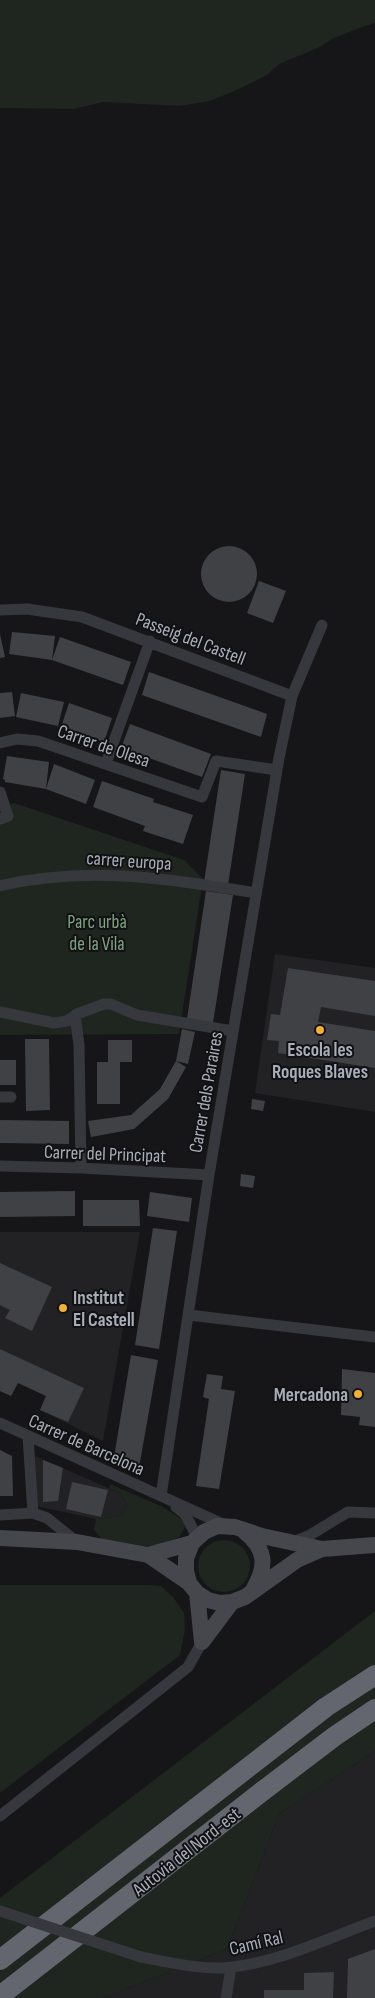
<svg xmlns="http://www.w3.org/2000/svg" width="375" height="1998" font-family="'Sofia Sans Condensed',sans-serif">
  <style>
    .built { fill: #222225 }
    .green { fill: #1e261f }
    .building { fill: #404145 }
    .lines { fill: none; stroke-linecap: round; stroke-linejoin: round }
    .street { stroke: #37383d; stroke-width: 11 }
    .secondary { stroke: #45474d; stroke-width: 16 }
    .highway { stroke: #63666e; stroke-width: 20 }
    .street-bridge { stroke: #37383d; stroke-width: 11 }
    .poi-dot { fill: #f2b134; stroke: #111113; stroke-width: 2 }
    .labels { text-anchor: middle; stroke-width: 4; stroke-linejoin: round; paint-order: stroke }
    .street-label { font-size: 19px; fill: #a8adb8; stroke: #111113 }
    .park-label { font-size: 19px; fill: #7fa381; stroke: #111113 }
    .poi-label { font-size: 19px; font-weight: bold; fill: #a8adb8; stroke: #111113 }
  </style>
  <rect width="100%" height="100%" fill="#161618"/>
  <path class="built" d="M275,954L375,968V1112L255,1093Z
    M0,1232H140L103,1441L40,1410L46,1396L18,1383L11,1396L0,1391Z
    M35,1456L120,1493L127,1504L122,1516L96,1519L36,1506Z
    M375,1751V1998H103L227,1949L279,1814Z"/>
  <path class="green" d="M0,0H375V23L359,28L332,39L320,47L279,64L267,75L239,89L210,101L179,106L103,102L74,109L0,108Z
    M14,803L184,860L203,879L179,1034L0,1035V808Z
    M110,1484L161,1506L183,1520L185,1527L179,1537L162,1545L143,1546L102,1539L94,1530L96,1519L122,1516L127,1504L120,1493L109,1488Z
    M198 1566a26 26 0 1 1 52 0a26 26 0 1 1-52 0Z
    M0,1585H149L161,1586L173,1597L184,1613L185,1630L180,1655L0,1793Z
    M375,1611V1751L279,1814L227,1949L103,1998H0V1898Z"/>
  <path class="building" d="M201 574a28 28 0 1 1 56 0a28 28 0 1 1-56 0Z
    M259,581L286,591L273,623L247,613Z
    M12,632L55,636L52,660L60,637L131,662L123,685L52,660L9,654Z
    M0,634L5,657L0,658Z
    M149,672L267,714L261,737L142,695Z
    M12,692L15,716L0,718V693Z
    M21,693L64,702L58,726L16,717Z
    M69,703L112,718L104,742L61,727Z
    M130,724L211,754L202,777L121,748Z
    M7,756L49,762L46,789L54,764L95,780L86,804L46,789L5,782V780L3,779Z
    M221,770L245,774L228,885L204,882Z
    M102,781L154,799L153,802L193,815L183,844L143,831L145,826L93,807Z
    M206,891L233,895L213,1023L187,1019Z
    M288,968L375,981V1016L321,1007L318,1022L375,1031V1068L278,1053L279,1041L267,1040L271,1014L280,1015Z
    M182,1029L195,1032L188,1064L176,1061Z
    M25,1039H49L50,1110L26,1111Z
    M108,1040H132V1062H120V1104H97V1062H108Z
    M0,1060H16V1085H0Z
    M176,1061L186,1067L168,1099L134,1129L91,1137L88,1121L131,1115L160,1089Z
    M252,1099L265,1101L263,1111L251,1109Z
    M0,1120L69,1121V1144L0,1143Z
    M241,1174L255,1176L253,1188L240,1186Z
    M75,1191V1216L0,1217V1192Z
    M150,1192L192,1198L189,1222L147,1216Z
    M83,1200H139L140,1226H83Z
    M153,1228L177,1231L159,1349L135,1345Z
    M0,1263L52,1287L32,1331L5,1318L10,1310L0,1305Z
    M0,1349L84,1388L68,1422L40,1410L46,1396L18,1383L11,1396L0,1391Z
    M131,1355L158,1360L139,1468L114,1457Z
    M342,1369L375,1373V1427L359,1425L360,1417L341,1415Z
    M207,1374L223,1376L221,1389L235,1391L219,1489L196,1486L209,1399L203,1397Z
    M0,1450L12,1456L13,1496H0Z
    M43,1460L63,1468L58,1501L43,1502Z
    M72,1482L108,1490L101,1517L66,1509Z
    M375,1949V1998H347L348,1959Z
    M334,1972L333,1998H264V1990H304V1973Z"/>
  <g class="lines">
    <path class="street" d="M0,610L27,609L82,617L292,696L322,625
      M0,743L17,739L38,741L202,797L216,761L277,770
      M106,763L150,641
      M0,792L8,816L0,819
      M0,886C87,865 170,879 256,893
      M0,1012L54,1023L67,1021L77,1014L104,1004H111L137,1015L233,1031
      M75,1015L79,1045L81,1168
      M0,1097H11
      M0,1166L81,1168L209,1175
      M189,1315L375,1337
      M0,1423L225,1525
      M28,1436L33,1513
      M161,1496L209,1175L279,758L292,696
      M176,1507L185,1514L197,1537
      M0,1515L33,1513L47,1518L77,1542
      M293,1542L310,1535L348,1512L375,1513
      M0,1816L188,1667L202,1642
      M141,1957C168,1962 205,1971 232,1967C282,1961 329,1938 375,1921
      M226,1998L231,1968"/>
    <path class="secondary" d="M245,1532C266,1549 267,1566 254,1588
      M0,1538L77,1542L148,1555L189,1583
      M322,1549L297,1560L245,1597L232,1602L220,1603L208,1600L197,1593L189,1583L186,1571V1558L192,1543L204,1532L217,1526L235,1527L262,1536L322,1549L375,1545
      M148,1555L192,1543
      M197,1593L202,1642
      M202,1642L232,1602"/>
    <path class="highway" d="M0,1960L326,1707L375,1675
      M0,1996L264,1790L335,1736L375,1709"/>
    <path class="street-bridge" d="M0,1911L141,1957"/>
  </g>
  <g class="poi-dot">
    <circle cx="320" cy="1030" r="5"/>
    <circle cx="63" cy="1308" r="5"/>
    <circle cx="358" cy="1394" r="5"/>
  </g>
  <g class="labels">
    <g class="street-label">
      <text transform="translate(191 638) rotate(21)" y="7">Passeig del Castell</text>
      <text transform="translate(104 745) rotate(19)" y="7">Carrer de Olesa</text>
      <text transform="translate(129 860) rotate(4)" y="7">carrer europa</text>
      <text transform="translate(205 1092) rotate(-80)" y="7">Carrer dels Paraires</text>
      <text transform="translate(105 1153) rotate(2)" y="7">Carrer del Principat</text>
      <text transform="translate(87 1444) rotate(24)" y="7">Carrer de Barcelona</text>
      <text transform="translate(186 1851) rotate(-38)" y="7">Autovia del Nord-est</text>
      <text transform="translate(256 1942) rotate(-13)" y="7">Camí Ral</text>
    </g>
    <g class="park-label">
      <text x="97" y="928">Parc urbà<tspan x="97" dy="22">de la Vila</tspan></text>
    </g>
    <g class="poi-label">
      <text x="320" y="1056">Escola les<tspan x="320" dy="22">Roques Blaves</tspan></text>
      <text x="73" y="1304" text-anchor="start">Institut<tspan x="73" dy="22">El Castell</tspan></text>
      <text x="348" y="1401" text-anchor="end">Mercadona</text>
    </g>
  </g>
</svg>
